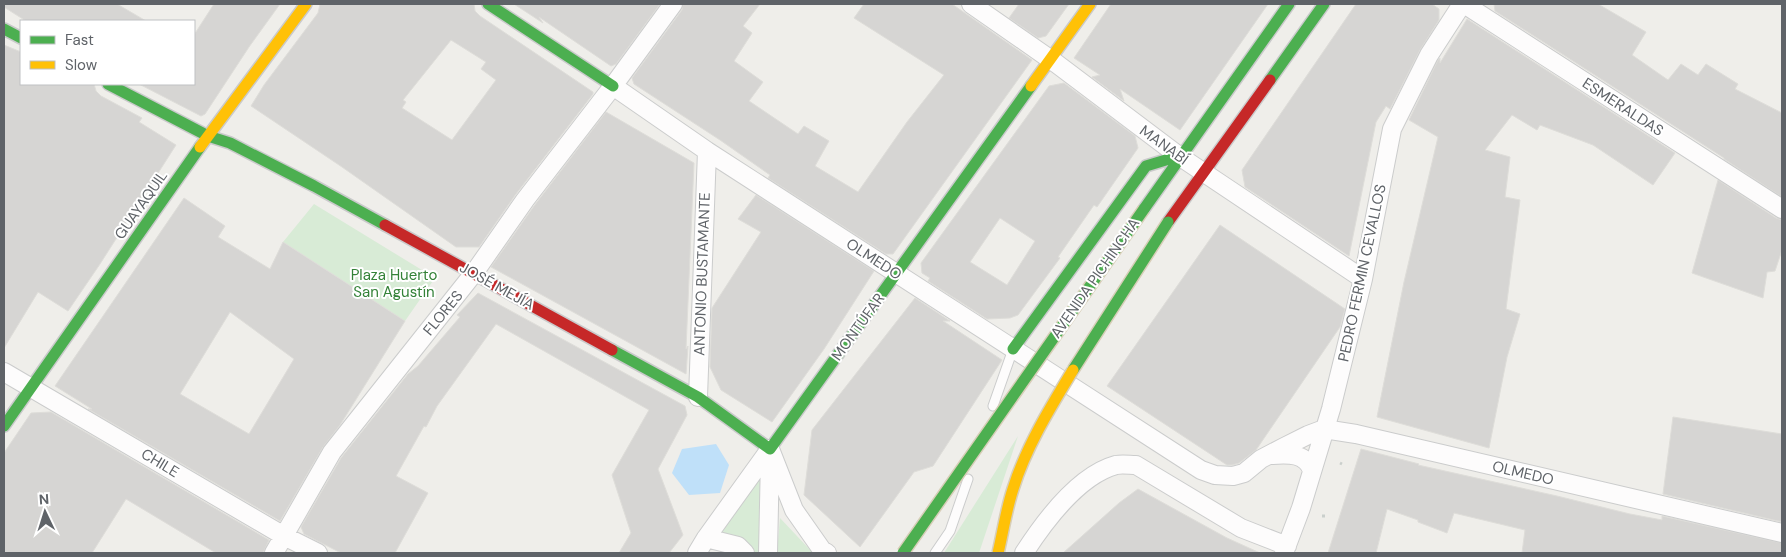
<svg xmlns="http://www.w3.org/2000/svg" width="1786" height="557" font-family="'DM Sans',sans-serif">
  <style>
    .green { fill: #d8ebd6 }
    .water { fill: #bfe0f9 }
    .building { fill: #d6d5d3; stroke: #deddd9; fill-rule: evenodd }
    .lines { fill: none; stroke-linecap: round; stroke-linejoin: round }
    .lane-casing { stroke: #cbcccc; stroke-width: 11 }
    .street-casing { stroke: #cbcccc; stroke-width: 20 }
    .fast-casing { stroke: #cacacb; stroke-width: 14 }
    .slow-casing { stroke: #cacacb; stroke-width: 14 }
    .jam-casing { stroke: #cacacb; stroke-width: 14 }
    .path { stroke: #cacfcc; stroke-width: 3; stroke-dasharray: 5 2.5; stroke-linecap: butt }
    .lane { stroke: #fdfcfc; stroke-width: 9 }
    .street { stroke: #fdfcfc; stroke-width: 18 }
    .fast { stroke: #4caf50; stroke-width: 11 }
    .slow { stroke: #ffc107; stroke-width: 11 }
    .jam { stroke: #c62828; stroke-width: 11 }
    .fast-bridge-casing { stroke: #d7ceb8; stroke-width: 14; stroke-linecap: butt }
    .slow-bridge-casing { stroke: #d7ceb8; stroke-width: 14; stroke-linecap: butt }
    .fast-bridge { stroke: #4caf50; stroke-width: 11 }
    .slow-bridge { stroke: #ffc107; stroke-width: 11 }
    .labels { text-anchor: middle; stroke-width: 4; stroke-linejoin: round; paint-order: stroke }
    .street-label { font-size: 15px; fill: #5f6368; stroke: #fff }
    .park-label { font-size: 15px; fill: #348238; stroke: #fff }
  </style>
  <rect width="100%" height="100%" fill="#efeeea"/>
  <path class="green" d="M314,204L435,278L405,321L283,242Z
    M1018,436L979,553H944Z
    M762,471L760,553H754L741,537L721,533Z
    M780,518L813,553H777Z"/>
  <path class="water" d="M716,444L729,465L720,493L689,495L672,473L682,449Z"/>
  <path class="building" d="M4,4H117L146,21H26L4,7Z
    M214,4H280L249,47L205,114L201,116L139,84H194V35Z
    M320,4H474L475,11L480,16L593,92V94L516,194L479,247H456L342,167L251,106L264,85L318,13ZM451,40L486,62L481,69L496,80L452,140L402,108L406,102L403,100Z
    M514,4H660L616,64L611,66L539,17L543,23Z
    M683,4H760L743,26L752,33L734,61L763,82L749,101L798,134L804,126L829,141L815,166L858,192L907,122L944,75L854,18L864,4H952L1032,60L893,254H886L768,178L770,175L720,140L634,84L632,78L682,10Z
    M1019,4H1069L1046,36L1038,38L1009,18Z
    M1111,4H1268L1180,130L1120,89L1124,101L1092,77L1100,75L1074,58Z
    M1356,4H1432L1439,9V20L1420,50L1390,109L1386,106L1376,122L1349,256L1245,187L1242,170Z
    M1494,4H1598L1646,32L1632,55L1668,80L1681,64L1698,75L1706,64L1738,84L1735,89L1782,113V197L1724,159V158L1495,11Z
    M1467,19L1675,153L1653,185L1593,145L1540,125L1537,130L1512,115L1485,150L1510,157L1505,197L1520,200L1506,309L1520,314L1507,357L1489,448L1377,417L1404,282L1438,137L1409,120L1438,60L1440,58V63Z
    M4,45L21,52V84H94L96,91L101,96L142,118L139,122L176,145L100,264L68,311L38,292L4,348Z
    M1064,83L1135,136L1138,148L1097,207L1094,205L1058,257L1060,258L1018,315L1010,318L987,319L928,281L930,278L922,273L921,263L1049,86ZM1000,218L1035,241L1007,285L970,262Z
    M606,112L694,163L686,349L688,346L686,374L491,267L534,206Z
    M1718,180L1776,218L1782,220V250L1775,271L1767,272L1763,298L1692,273Z
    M756,195L874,271L824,349L772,422L721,390L710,367L712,308L761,232L738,219Z
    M184,198L225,226L218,237L270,269L283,242L405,321L340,425L323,447L280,521L88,409H92L55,386ZM230,312L294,359L249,434L180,394Z
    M1220,225L1345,309L1340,327L1256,450L1239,463L1232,465H1227L1107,386Z
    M478,293L685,406L687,415L658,469L683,535L669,553H619L631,533L612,475L649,410L496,324L437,406L426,427L424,426L396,476L428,493L395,553H341L304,534L301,527L341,458L408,374L418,366L460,317L457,315Z
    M915,298L950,321H943L1002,360L933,466L914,472L860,547L804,495L812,430Z
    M51,412L269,540L263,553H216L126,499L92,553H4V453L31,413Z
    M1673,417L1782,434V522L1663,494Z
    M1361,449L1419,464L1418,465L1557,496L1630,514L1662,520V516L1782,543V553H1522L1525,530L1454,513L1447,533L1418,522V520L1387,509L1376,553H1328Z
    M1138,489L1227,538L1260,553H1063L1119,503Z"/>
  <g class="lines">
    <g class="lane-casing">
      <path id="lane" d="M993,406L1012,352
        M935,553L950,531L968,479"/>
    </g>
    <g class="street-casing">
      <path id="street" d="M971,4L1057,64L1179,156L1363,279
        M1464,4L1782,209
        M613,86L707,151L1201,470L1215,475L1233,476L1244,473L1261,459L1284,447L1308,435L1324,429L1356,434L1782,533
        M4,372L284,536L318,553
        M698,397L707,151
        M770,449L794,510L822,550L827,553
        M1271,455C1286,454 1307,452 1312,471
        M706,538L738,546L745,553
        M274,553L332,452L474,273L525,200L613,86L673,4
        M697,553L706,538L770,449
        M768,553L770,457
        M1024,553C1044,522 1079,475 1116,465C1122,464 1130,465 1136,465L1241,528L1287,546
        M1284,553L1301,508L1331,409L1363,279L1392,129L1429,55L1462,4"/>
    </g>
    <g class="fast-casing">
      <path id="fast" d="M488,4L613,86
        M4,29L21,38
        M1270,80L1324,4
        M108,84L208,136L230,143L314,186L385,225
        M1144,209L1289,4
        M1013,349L1146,166L1179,156
        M612,350L698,397L770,449L1031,86
        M4,426L200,147"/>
    </g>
    <g class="slow-casing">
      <path id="slow" d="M1031,86L1090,4
        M200,147L306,4"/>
    </g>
    <g class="jam-casing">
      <path id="jam" d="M1168,222L1270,80
        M385,225L612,350"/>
    </g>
    <path class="path" d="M1340,463L1342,464
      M1322,516H1325"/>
    <use href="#lane" class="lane"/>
    <use href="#street" class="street"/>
    <use href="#fast" class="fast"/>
    <use href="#slow" class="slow"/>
    <use href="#jam" class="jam"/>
    <g class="fast-bridge-casing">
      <path id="fast-bridge" d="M1073,370L1168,222
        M903,553L1144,209"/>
    </g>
    <g class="slow-bridge-casing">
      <path id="slow-bridge" d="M998,553C1003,532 1006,510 1013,489C1026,447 1050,408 1073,370"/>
    </g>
    <use href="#fast-bridge" class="fast-bridge"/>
    <use href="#slow-bridge" class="slow-bridge"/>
  </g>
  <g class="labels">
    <g class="street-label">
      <text transform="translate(1623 107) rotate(33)" y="5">ESMERALDAS</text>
      <text transform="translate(1164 145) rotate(36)" y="5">MANABÍ</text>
      <text transform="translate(141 205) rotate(-55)" y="5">GUAYAQUIL</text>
      <text transform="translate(874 259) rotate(33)" y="5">OLMEDO</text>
      <text transform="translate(1362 273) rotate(-78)" y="5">PEDRO FERMIN CEVALLOS</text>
      <text transform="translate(702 274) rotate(-88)" y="5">ANTONIO BUSTAMANTE</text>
      <text transform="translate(1095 278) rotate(-55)" y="5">AVENIDA PICHINCHA</text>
      <text transform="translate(497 286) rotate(29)" y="5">JOSÉ MEJÍA</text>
      <text transform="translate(443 313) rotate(-51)" y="5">FLORES</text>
      <text transform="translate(858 327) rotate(-54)" y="5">MONTÚFAR</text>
      <text transform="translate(160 463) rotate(31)" y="5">CHILE</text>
      <text transform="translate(1523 473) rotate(13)" y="5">OLMEDO</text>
    </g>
    <g class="park-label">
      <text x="394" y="280">Plaza Huerto<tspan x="394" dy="17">San Agustín</tspan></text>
    </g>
  </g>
  <rect width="1786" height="557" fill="none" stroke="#5f6368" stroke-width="10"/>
  <rect x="20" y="20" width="175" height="65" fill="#ffffff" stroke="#bfc1c3"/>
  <rect x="30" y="36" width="25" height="8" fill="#4caf50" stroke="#bfc1c3"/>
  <text x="65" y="45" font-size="15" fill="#5f6368">Fast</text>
  <rect x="30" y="61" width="25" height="8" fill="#ffc107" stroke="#bfc1c3"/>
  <text x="65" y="70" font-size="15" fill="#5f6368">Slow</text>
  <g transform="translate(45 512) rotate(356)" stroke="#ffffff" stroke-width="4" paint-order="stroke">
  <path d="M0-4L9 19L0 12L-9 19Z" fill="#5f6368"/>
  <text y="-8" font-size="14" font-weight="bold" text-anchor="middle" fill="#5f6368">N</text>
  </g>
</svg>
